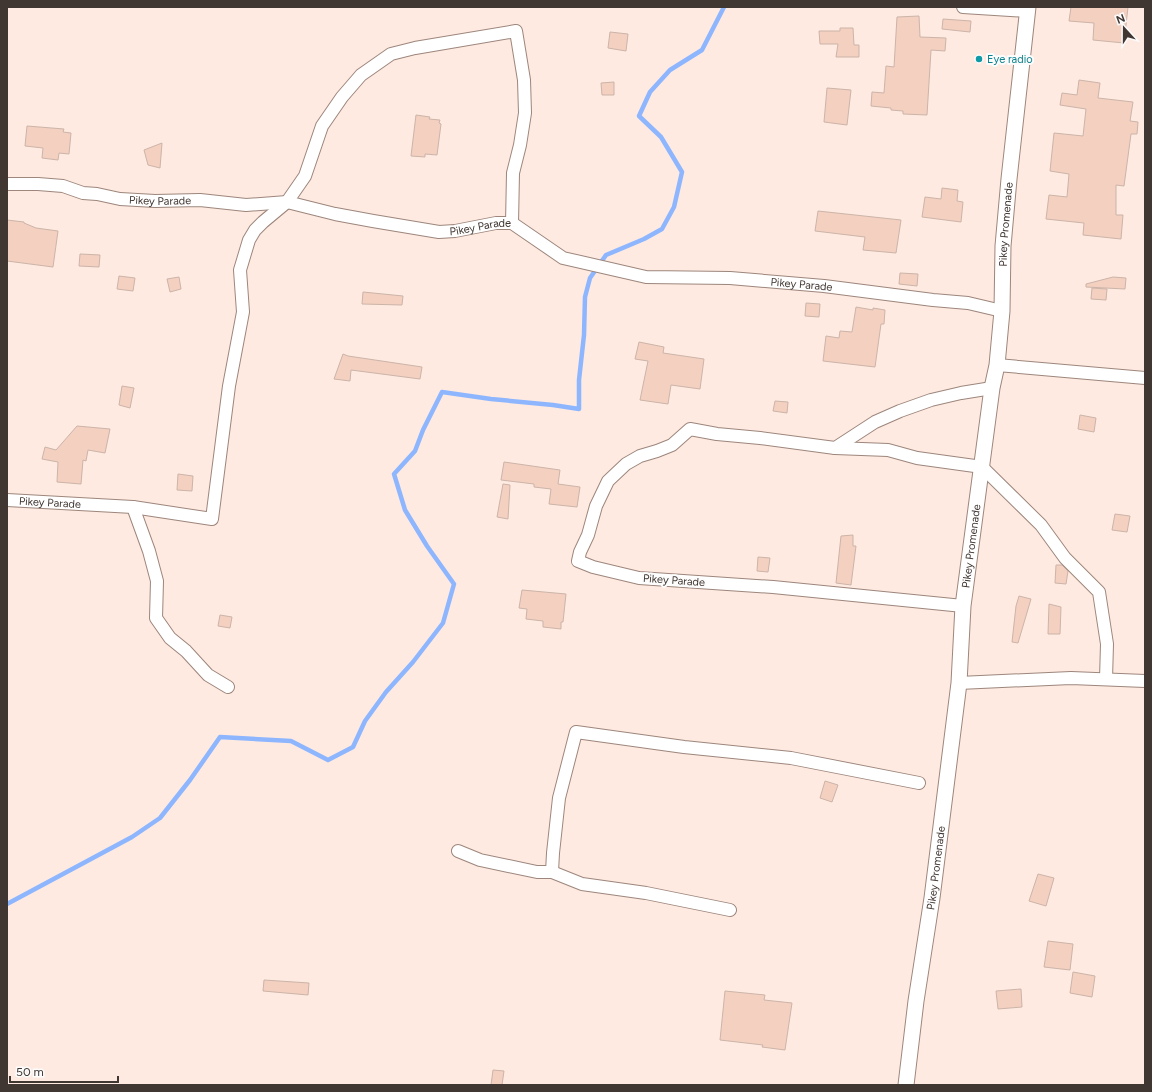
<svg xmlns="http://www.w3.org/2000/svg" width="1152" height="1092" font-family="Figtree,sans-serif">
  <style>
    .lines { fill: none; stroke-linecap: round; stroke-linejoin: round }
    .stream { stroke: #8db6ff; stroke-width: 4.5 }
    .building { fill: #f4d0c0; stroke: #ccb4a9 }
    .minor-casing { stroke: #9d867c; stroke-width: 14 }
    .tertiary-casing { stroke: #9d867c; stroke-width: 17 }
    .minor { stroke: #fff; stroke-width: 12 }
    .tertiary { stroke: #fff; stroke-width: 15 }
    .culture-dot { fill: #0f9aa8; stroke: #fcfcfc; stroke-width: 1.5 }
    .labels { text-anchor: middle; stroke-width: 4; stroke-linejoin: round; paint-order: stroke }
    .culture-label { font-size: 11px; fill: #0d838f; stroke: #fcfcfc; text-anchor: start }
    .street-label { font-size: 11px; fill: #403632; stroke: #fcfcfc }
  </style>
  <rect width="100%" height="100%" fill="#feeae1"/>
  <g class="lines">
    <path class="stream" d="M7,904L132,837L160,818L190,780L220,737L291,741L328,760L353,747L365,721L386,692L413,662L443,623L454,584L427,546L405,510L394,474L415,451L423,430L442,392L491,399L553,405L579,409V380L584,335L585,297L590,278L606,255L644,239L662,229L674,207L682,172L661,137L639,116L650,92L670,70L702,50L724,7"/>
  </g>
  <path class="building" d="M1071,7H1128L1124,43L1093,40L1094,23L1069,21Z
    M919,16L920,37L946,38L945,51L931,50L927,115L903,114V111L891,110V108L871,106L872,92L884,93L886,66L894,67L897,17Z
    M943,19L971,21L970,32L942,29Z
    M840,28H853L854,45H859V57H836L838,44H820L819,31H840Z
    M610,32L628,34L626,51L608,48Z
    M1079,80L1100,83L1098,98L1133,102L1130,121L1138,122L1137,134H1131L1124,186L1116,185V215H1123L1121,239L1083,235L1084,223L1046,219L1049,195L1067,197L1069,174L1050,171L1054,133L1083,136L1086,109L1060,105L1062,93L1077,95Z
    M614,82V95H602L601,83Z
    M827,88L851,90L847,125L824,122Z
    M416,115L430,117L429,119L440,120L439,123L441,124L437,155L425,154V157L411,156Z
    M27,126L64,129L63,132L71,133L69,154L59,153L58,160L42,158L43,148L25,146Z
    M162,143L160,168L148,165L144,150Z
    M942,188L958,190L957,201L963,202L961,222L922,217L925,197L941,199Z
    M818,211L901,220L896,253L863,250L865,237L815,231Z
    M7,220L24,222V223L36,228L58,231L53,267L7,261Z
    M80,254L100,255L99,267L79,266Z
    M900,273L918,274L917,286L899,284Z
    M119,276L135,278L133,291L117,289Z
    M179,277L181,289L170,292L167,279Z
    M1113,277L1126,278L1125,289L1086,287V284Z
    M1092,288L1107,289L1106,300L1091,299Z
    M363,292L403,296L402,305L362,304Z
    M806,303L820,304L819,317L805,316Z
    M856,307L873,310V308L885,310L884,324H881L875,367L823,361L826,336L839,338L840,331L852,332Z
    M639,342L664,347L663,353L704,359L700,389L671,385L668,404L640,400L648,361L635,359Z
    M343,354L348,356L422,367L420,379L351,370L350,381L334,379Z
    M122,386L134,388L130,408L119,405Z
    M775,401L788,402L787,413L773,411Z
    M1080,415L1096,418L1094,432L1078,429Z
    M77,426L110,429L105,453L88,450L86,461L83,460L81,484L57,482L58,462L42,459L45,447L56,450Z
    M504,462L560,470L558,484L580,487L577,507L549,504L551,489L534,487V484L501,480Z
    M178,474L193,476L192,491L177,490Z
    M503,484L510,485L508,519L497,517Z
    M1115,514L1130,516L1127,532L1112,530Z
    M853,535V546H856L851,585L836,583L841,536Z
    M758,557L770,558L768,572L757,571Z
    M1056,565H1062L1068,571L1066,584L1055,583Z
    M522,590L566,594L563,622H561V629L543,627V621L526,619L527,609L519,608Z
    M1019,596L1031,599L1018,643L1012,642L1016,606Z
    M1049,604L1061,607L1060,634H1048Z
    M220,615L232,617L230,628L218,626Z
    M825,781L838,785L832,802L820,798Z
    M1038,874L1054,878L1046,906L1029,901Z
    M1048,941L1073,944L1070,970L1044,967Z
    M1073,972L1095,976L1092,997L1070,993Z
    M264,980L309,983L308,995L263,991Z
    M1021,989L1022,1007L998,1009L996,991Z
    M725,991L765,995L764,1000L792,1003L785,1050L762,1047L763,1045L720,1040Z
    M493,1070L504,1071L502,1085H491Z"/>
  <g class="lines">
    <g class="minor-casing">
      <g id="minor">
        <path d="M963,7L1027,11"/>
        <path id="s1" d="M7,184H38L63,186L83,193L97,194L120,199L155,201L200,200L246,205L287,202L335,214L373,221L439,232L455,231L496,223H512L563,258L646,277L730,278L824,286L933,300L968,303L1002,311"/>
        <path d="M997,365L1145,378"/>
        <path d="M835,448L888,450L917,458L982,467L1041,525L1065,558L1099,592L1107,644L1106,679"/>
        <path id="s2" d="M7,500L133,507L212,519L229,386L243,312L240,270L249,240L255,230L263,222L287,202L305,176L322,126L342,97L361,75L391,54L415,48L516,31L524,80L525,113L520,145L513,173L512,223"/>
        <path d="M133,507L149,551L157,581L156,618L170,638L186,651L208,675L228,687"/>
        <path d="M963,606L773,587L639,578L593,567L578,561L580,552L588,535L596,506L608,481L626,464L640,456L657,451L672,445L690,429L717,434L760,438L835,448L875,422L900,411L931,400L961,393L992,388"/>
        <path d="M959,683L1071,678L1145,681"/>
        <path d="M458,851L480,860L537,872H552L582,884L646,893L730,910"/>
        <path d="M552,872L553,853L559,798L576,732L684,747L791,758L919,783"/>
      </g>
    </g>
    <g class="tertiary-casing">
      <g id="tertiary">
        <path id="s3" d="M906,1085L916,1001L932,898L959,683L963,606L992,388L997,365L1002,311L1003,246L1009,179L1028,7"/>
      </g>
    </g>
    <use href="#minor" class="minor"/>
    <use href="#tertiary" class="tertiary"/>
  </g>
  <circle class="culture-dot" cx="979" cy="59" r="4"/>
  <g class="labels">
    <g class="culture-label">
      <text x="987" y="63">Eye radio</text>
    </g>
    <g class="street-label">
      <text dy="4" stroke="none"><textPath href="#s1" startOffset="155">Pikey Parade</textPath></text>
      <text dy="4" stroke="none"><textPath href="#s3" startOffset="867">Pikey Promenade</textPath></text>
      <text dy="4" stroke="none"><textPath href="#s1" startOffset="479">Pikey Parade</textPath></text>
      <text dy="4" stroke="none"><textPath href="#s1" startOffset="814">Pikey Parade</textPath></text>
      <text dy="4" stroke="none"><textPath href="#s2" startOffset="43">Pikey Parade</textPath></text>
      <text dy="4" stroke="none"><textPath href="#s3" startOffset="543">Pikey Promenade</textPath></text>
      <text transform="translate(674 580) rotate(4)" y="4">Pikey Parade</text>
      <text dy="4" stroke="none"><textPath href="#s3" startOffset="219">Pikey Promenade</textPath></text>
    </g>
  </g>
  <rect width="1152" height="1092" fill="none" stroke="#403632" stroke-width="16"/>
  <g transform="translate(1124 28) rotate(339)" stroke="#fcfcfc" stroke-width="3" paint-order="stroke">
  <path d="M0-3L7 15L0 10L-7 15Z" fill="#403632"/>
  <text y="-6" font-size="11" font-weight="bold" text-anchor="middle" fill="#403632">N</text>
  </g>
  <path d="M10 1076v6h108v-6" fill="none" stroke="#403632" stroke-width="2"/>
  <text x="16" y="1076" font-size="12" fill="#403632" stroke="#fcfcfc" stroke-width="3" paint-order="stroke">50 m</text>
</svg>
